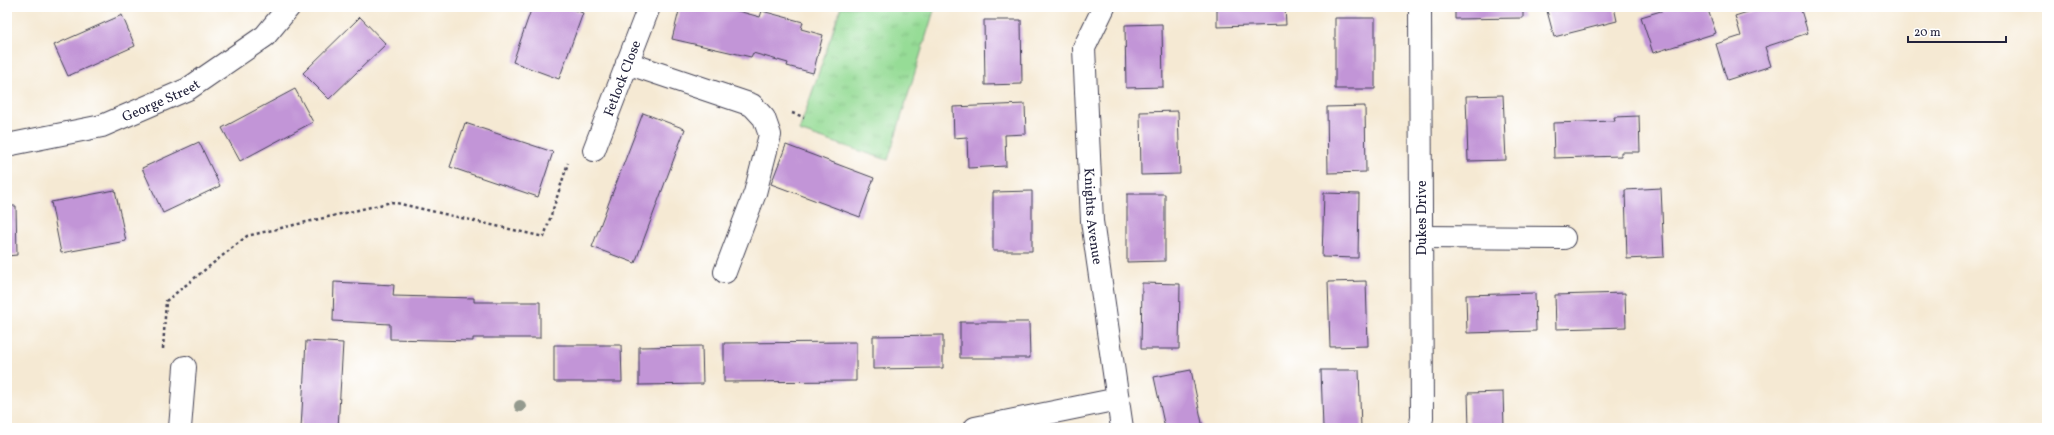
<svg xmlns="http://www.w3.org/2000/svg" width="2054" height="435" font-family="Vollkorn,serif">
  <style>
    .grass { fill: url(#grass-tufts); stroke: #5c7f68 }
    .building { fill: #c295d7 }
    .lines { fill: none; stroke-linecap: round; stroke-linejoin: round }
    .minor-casing { stroke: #424052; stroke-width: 24 }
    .path { stroke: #424052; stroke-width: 2.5; stroke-dasharray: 3 3; stroke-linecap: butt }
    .minor { stroke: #fff; stroke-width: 22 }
    .tree { fill: #949a8e }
    .labels { text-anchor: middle; stroke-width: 4; stroke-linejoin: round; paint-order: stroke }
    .street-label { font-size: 14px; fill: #22223b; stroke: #fff }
  </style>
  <defs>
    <pattern id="grass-tufts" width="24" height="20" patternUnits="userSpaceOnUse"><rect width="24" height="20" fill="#96dc96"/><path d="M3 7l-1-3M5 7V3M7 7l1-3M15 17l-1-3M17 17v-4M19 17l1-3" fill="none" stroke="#81bc82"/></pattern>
  </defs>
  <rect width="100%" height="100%" fill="#fff"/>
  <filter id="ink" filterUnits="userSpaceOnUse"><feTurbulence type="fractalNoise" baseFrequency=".025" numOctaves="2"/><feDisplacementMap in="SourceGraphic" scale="8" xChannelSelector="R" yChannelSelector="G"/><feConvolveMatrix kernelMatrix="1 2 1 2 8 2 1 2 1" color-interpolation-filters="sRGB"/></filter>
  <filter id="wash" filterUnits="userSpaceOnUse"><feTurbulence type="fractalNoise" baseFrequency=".012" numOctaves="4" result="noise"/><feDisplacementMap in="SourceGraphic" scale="16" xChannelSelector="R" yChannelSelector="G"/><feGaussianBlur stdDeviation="0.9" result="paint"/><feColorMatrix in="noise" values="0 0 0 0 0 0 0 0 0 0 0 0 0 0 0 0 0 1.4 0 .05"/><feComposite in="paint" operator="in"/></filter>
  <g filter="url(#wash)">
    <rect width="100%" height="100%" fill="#f5e9d3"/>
    <path class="grass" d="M841,7H935L888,160L799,131Z"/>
    <g id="blocks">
      <path class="building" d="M532,7H566L583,13L559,79L513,62Z
        M680,7H705L716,10L717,7H723L760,17L762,11L803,22L801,29L823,35L813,73L787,66L788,63L753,53L751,57L672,39Z
        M1217,7H1285L1286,25L1217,27Z
        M1455,7H1523V18L1455,19Z
        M1546,7H1614L1617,21L1554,37Z
        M1674,7H1707L1716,33L1653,53L1641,17Z
        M1763,7H1800L1808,33L1765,47L1771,66L1727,80L1716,44L1741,36L1735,16Z
        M122,15L135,46L68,76L54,45Z
        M360,17L386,44L329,99L303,73Z
        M1335,18H1375V89H1335Z
        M984,20H1021L1022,84L985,85Z
        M1162,24L1163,87L1126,88L1125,25Z
        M295,89L313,122L240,161L222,128Z
        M1503,95L1506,160L1468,161L1466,96Z
        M1025,104L1026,134L1005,135L1006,166L968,168L967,137L954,138L953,107Z
        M1365,106L1366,172L1328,173L1327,107Z
        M1178,111L1180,174L1141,175L1140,112Z
        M643,113L685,129L635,263L592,247Z
        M1639,116L1640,152H1621V156L1554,158L1553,123L1615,121L1614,117Z
        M465,123L553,152L538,197L450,167Z
        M199,142L220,186L163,213L142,168Z
        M786,145L874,178L860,217L771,184Z
        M1661,188L1664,257L1627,259L1625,190Z
        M115,190L126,241L61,253L51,202Z
        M1032,191V251H993V192Z
        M1324,193L1359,194L1358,258L1322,257Z
        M1127,194H1165V261L1127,262Z
        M7,206H16L17,255L7,256Z
        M1366,281L1368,346L1330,347L1328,282Z
        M334,282L394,285L393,296L474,298V302H540V338H473V341L390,339V324L333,321Z
        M1142,283L1180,284L1179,349H1141Z
        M1535,293L1536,331L1467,333L1466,295Z
        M1625,293L1626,327L1556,329L1555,295Z
        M960,322H1029L1030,358H960Z
        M943,335V368L873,369V336Z
        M306,341L343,343L338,428H301Z
        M856,342V381L724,382V343Z
        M554,345H621L622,382H554Z
        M702,346L703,384L639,385V347Z
        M1191,370L1203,428H1165L1154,377Z
        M1321,370H1359L1361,428H1323Z
        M1503,392L1504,428H1469L1468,393Z"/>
    </g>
  </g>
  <g filter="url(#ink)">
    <use href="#blocks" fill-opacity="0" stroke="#424052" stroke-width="1"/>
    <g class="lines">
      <g class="minor-casing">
        <g id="minor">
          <path id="s1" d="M1104,7L1084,48L1092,221L1122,428"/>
          <path d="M627,63L752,105L764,118L770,135L755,193L725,272"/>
          <path id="s2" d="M7,145L102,126L188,89L265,36L289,7"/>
          <path id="s3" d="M594,150L649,7"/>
          <path d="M1421,237L1564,238"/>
          <path d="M180,428L185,367"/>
          <path d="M975,428L1118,399"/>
          <path d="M1420,428L1422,418L1420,7"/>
        </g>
      </g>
      <path class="path" d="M792,113L804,117
        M163,349L166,301L247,236L392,202L544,237L568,163"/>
      <use href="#minor" class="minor"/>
    </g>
    <circle class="tree" cx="520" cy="406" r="6"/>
  </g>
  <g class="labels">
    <g class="street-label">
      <text dy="5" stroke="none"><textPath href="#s3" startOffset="77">Fetlock Close</textPath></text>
      <text dy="5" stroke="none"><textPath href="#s2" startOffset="161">George Street</textPath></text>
      <text dy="5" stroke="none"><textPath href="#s1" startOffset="214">Knights Avenue</textPath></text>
      <text transform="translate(1421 218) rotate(-90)" y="5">Dukes Drive</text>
    </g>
  </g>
  <rect width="2054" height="435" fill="none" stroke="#fff" stroke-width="24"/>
  <path d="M1908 36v6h98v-6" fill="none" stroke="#22223b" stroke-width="2"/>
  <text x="1914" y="36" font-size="12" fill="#22223b" stroke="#ffffff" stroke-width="3" paint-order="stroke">20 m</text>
</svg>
